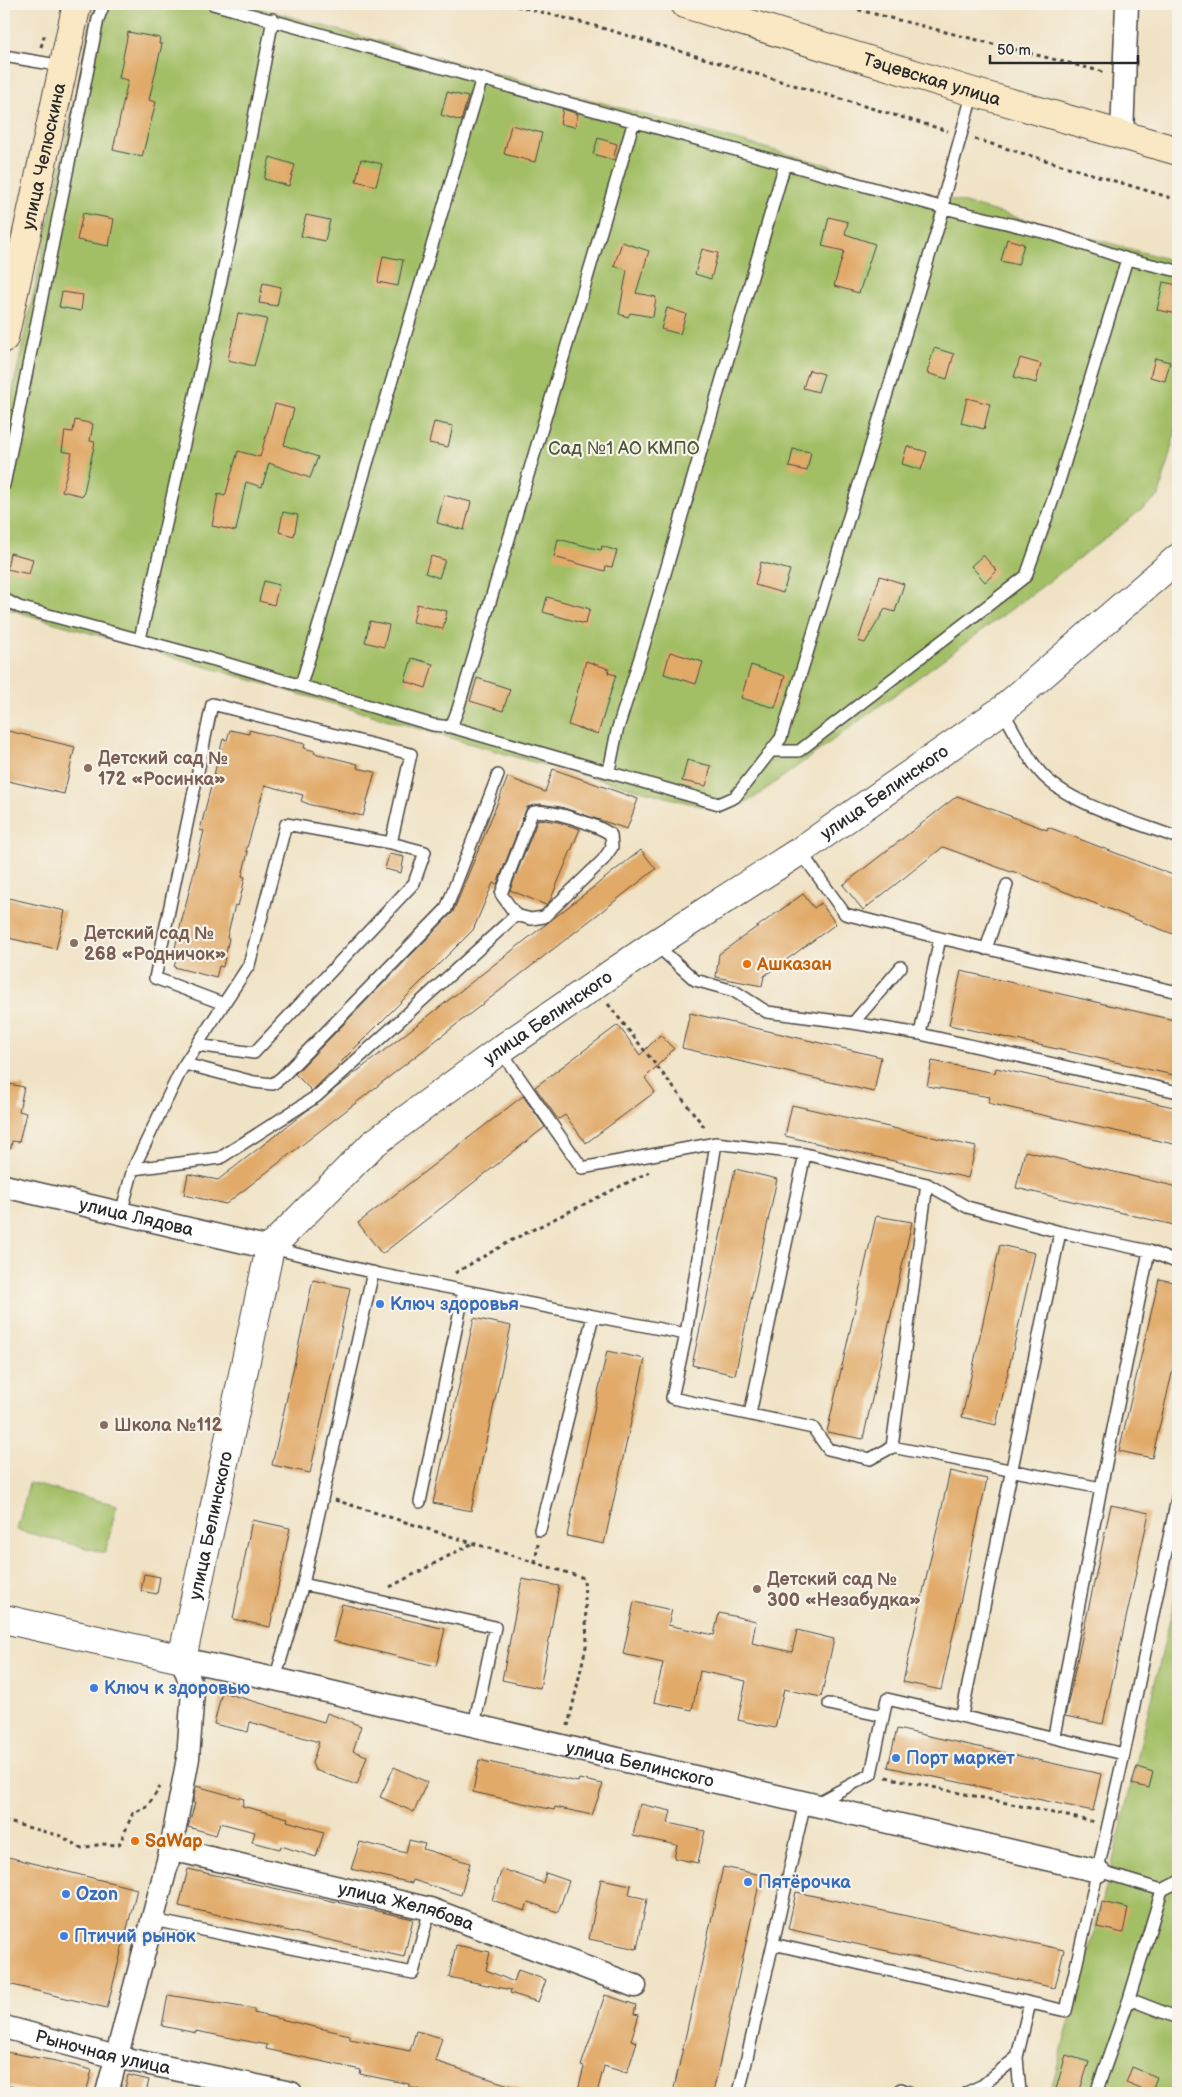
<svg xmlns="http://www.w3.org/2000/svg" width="1182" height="2097" font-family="'Balsamiq Sans',sans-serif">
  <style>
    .green { fill: #a3bf66; stroke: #677548 }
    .building { fill: #e1aa69 }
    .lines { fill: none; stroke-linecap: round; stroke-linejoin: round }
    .service-casing { stroke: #494642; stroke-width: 14 }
    .minor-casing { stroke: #494642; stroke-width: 25 }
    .tertiary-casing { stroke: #494642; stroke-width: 30 }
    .secondary-casing { stroke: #494642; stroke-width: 30 }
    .path { stroke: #494642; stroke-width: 3; stroke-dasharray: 4 4; stroke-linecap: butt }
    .service { stroke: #fff; stroke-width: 11 }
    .minor { stroke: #fff; stroke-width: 22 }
    .tertiary { stroke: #fff; stroke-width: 28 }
    .secondary { stroke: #fae7c3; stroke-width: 28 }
    .education-dot { fill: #8d6e63; stroke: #f7f3e8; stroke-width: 2 }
    .food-dot { fill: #e8710a; stroke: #f7f3e8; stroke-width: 2 }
    .shop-dot { fill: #3f7fe0; stroke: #f7f3e8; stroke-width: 2 }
    .labels { text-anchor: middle; stroke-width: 4.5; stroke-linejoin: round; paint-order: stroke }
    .street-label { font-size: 18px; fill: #2b2b2b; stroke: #f7f3e8 }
    .park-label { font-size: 18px; fill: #4f573d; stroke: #f7f3e8 }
    .education-label { font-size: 18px; font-weight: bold; fill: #785e54; stroke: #f7f3e8; text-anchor: start }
    .food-label { font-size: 18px; font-weight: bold; fill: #c56008; stroke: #f7f3e8; text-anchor: start }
    .shop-label { font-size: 18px; font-weight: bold; fill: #366cbe; stroke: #f7f3e8; text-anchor: start }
  </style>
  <rect width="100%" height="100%" fill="#f7f3e8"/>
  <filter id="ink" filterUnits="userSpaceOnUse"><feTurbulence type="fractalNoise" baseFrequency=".02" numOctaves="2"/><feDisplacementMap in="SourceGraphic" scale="10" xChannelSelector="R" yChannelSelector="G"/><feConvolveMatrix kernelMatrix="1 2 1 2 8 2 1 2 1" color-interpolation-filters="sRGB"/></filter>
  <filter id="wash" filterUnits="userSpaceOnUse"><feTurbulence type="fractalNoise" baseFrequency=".0096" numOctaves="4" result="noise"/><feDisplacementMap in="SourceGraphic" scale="20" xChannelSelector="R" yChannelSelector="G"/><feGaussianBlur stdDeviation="1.12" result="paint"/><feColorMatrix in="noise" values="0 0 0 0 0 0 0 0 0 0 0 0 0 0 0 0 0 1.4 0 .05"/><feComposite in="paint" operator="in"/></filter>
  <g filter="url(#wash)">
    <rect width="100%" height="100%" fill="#f0e2c5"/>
    <path class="green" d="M95,4H244L1178,262V421L1159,496L1051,580L754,798L723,812L526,760L4,608V432Z
      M29,1483L117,1505L105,1553L17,1530Z
      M1178,1585V2093H1050L1110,1873Z"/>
    <g id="blocks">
      <path class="building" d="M128,32L160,38L159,44H162L149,100L156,102L142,157L113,150L128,80L119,78Z
        M447,92L468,97L461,121L441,115Z
        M563,109L578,114L575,127L560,124Z
        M511,125L542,133L535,162L504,154Z
        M598,138L617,144L613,160L593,154Z
        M270,157L295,165L289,186L264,179Z
        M361,159L382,164L376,186L356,181Z
        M83,213L114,219L109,246L77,240Z
        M306,215L330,220L325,241L301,236Z
        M829,217L848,222L845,234L875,244L859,293L834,286L844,251L822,246Z
        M1007,239L1024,244L1018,265L1001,261Z
        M622,242L649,251L636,293L656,297L653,317L630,313L628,317L619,314L627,270L614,266Z
        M702,249L718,253L711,279L695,274Z
        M383,256L403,260L398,286L378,282Z
        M1163,282L1178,285V314L1157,310Z
        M263,283L281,287L277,306L259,303Z
        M62,292L83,295L81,311L59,307Z
        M667,308L686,314L680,334L661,329Z
        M238,313L267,319L254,366L228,360Z
        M934,348L954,354L947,379L927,373Z
        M1020,358L1041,364L1036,383L1014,377Z
        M1155,358L1170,362L1165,381L1150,377Z
        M809,370L824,374L818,392L803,388Z
        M967,398L990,404L984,429L961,423Z
        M275,404L294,409L284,445L318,457L310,478L269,463L262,487L246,482L236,531L212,526L218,494L225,496L238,451L260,457Z
        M75,420L93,424L90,441L95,442L83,496L62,491L72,453L62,451L65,431L73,432Z
        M434,422L453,426L448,447L429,443Z
        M907,446L927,452L921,470L902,464Z
        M793,449L811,452L807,471L789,467Z
        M444,495L471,502L464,530L437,523Z
        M283,512L298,515L294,536L279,532Z
        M558,539L601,550L602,546L617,551L612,567L606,566L605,571L554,557Z
        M10,553L33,559L29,574L7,569Z
        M983,555L997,571L985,582L971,566Z
        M431,556L445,560L439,578L425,573Z
        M761,562L790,570L783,593L755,585Z
        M880,576L904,584L895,612L885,609L865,643L858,641Z
        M264,581L279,585L274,605L259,601Z
        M547,597L590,609L585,624L543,612Z
        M417,604L447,611L443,629L413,622Z
        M370,621L389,625L384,647L365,642Z
        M670,652L703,662L696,684L664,674Z
        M412,658L433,664L426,688L405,681Z
        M586,661L609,669L608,673L616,675L598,734L568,725Z
        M751,665L785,676L775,708L741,698Z
        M477,678L510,689L503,711L470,701Z
        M4,730L75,747L64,794L4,780Z
        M230,730L249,734V730L305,744L304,748L315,751L314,753L358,764L357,768L375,772L363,816L311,805L301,801L303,795L265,785L246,851L248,852L242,876L245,877L242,891L238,906L235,905L227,937L229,938L223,967L219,966L216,978L174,967L178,953L174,952L204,831L200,830L223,739L227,740Z
        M687,760L711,766L706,786L682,781Z
        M553,769L638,799L627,829L561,807L539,804L527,807L497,884L493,883L473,930L312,1091L295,1074L453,912L508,777L545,792Z
        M957,796L1047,830L1048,827L1178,877V936L1012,871L1011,872L943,847L863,910L843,885Z
        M538,819L558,822L580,829L550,901L546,905L510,890Z
        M641,850L656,869L226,1204L184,1195L188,1174L218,1180Z
        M389,854L404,857L401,873L385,869Z
        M803,894L814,908L821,903L836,924L764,976L762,986L716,977L719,954Z
        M4,897L65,911L56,949L4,937Z
        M961,971L1178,1021V1076L949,1025Z
        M690,1013L881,1057L874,1092L682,1048Z
        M618,1025L640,1055L660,1035L674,1049L645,1078L655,1092L586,1143L565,1115L559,1119L557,1118L535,1087Z
        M932,1061L995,1073L996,1068L1178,1108V1145L988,1103L990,1097L927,1086Z
        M4,1083L24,1087L19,1111L26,1113L19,1142L12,1141L11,1148H4Z
        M523,1096L545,1127L382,1254L358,1223Z
        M792,1105L976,1147L968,1178L785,1136Z
        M1025,1151L1178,1187V1226L1016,1188Z
        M735,1169L777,1179L735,1375L692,1365Z
        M876,1216L912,1222L863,1439L827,1432Z
        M1000,1245L1035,1253L996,1425L962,1417Z
        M1159,1279L1178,1283V1348L1152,1458L1119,1451Z
        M313,1280L350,1288L310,1473L272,1465Z
        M474,1318L511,1326L471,1511L433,1503Z
        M607,1351L645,1359L604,1544L567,1536Z
        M950,1471L987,1479L941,1690L903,1682Z
        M1111,1505L1149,1513L1103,1724L1065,1716Z
        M252,1520L290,1528L270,1627L233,1619Z
        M144,1574L160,1577L157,1594L141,1591Z
        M522,1579L559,1586L540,1688L502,1680Z
        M634,1602L672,1610L668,1625L714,1635L719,1613L756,1621L752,1643L792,1652L797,1630L834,1639L821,1697L784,1689L775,1728L738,1720L746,1681L700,1671L692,1710L654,1702L663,1663L623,1654Z
        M342,1604L445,1629L436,1666L333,1641Z
        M222,1692L324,1722L327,1713L361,1726L353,1751L367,1756L357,1785L315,1770L312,1763L319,1742L250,1722L248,1732L214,1724Z
        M897,1729L1101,1774L1093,1811L888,1767Z
        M479,1760L578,1782L579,1779L603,1784L592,1815L555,1807L554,1810L473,1792Z
        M394,1767L427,1782L414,1812L380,1797Z
        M1137,1767L1153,1772L1149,1788L1132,1784Z
        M196,1786L244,1799L242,1806L288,1818L287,1821L324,1832L316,1857L281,1846L280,1849L252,1842L255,1832L220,1823L216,1835L188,1827L195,1803H193Z
        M640,1804L671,1811L668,1823L705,1831L698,1863L674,1858L677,1845L633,1836Z
        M409,1840L425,1844L423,1849L470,1863L461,1895L413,1880L412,1883L351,1869L360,1842L406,1853Z
        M4,1856L137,1889L107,2008L4,1983Z
        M723,1867L761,1875L713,2093H673Z
        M188,1869L413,1919L404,1957L179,1906Z
        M502,1869L543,1883L546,1873L569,1881L558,1912L528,1902L525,1911L492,1900Z
        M601,1879L631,1885L629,1895L647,1899L637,1949L589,1939Z
        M796,1892L1064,1950L1055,1988L788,1929Z
        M1102,1902L1128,1908L1123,1933L1097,1927Z
        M456,1945L490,1952L486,1970L514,1982L518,1970L546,1980L538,2002L510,1993L511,1990L449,1977Z
        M168,1995L254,2009V2013L350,2035V2039L410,2051L416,2031L442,2038L435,2061L524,2090V2093H433L409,2087V2084L360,2074L361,2070L266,2049L267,2045L196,2031V2033L162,2026Z
        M605,1995L636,2005L634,2014L639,2015L631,2040L637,2042L627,2073L604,2066L597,2093H577L584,2067L581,2066Z
        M6,2052L56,2061L92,2070L86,2093H44L4,2085Z
        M1066,2055L1089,2062L1079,2093H1069L1056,2089Z
        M1132,2067L1157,2077L1151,2093L1126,2083Z
        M128,2075L149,2080L146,2093H124Z"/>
    </g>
  </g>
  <g filter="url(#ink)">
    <use href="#blocks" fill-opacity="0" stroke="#494642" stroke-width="1"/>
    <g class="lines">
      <g class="service-casing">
        <path id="service" d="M4,56L63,66
          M973,92L944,196V208L1055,235L1127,259L1178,271
          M4,485L98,19L104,4
          M4,599L19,607L218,661L433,725L451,727L719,804L735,797L781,738L944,208L213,4
          M140,639L233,227L273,19
          M301,685L482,78
          M1002,710C1014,730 1025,754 1040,772C1067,804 1139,823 1178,838
          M451,727L458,709L634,121
          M771,751H799L1026,576L1057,488L1127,259
          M609,771L617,731L644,645L785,164
          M800,851L845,914L940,938L1178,992
          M655,944L695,980L734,991L767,1012L853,1023
          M986,949L1007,885
          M901,967L853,1023L920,1034L1178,1092
          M224,1004L155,978L212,704L411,754L391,843
          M920,1034L940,938
          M500,1050L582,1168L716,1143L805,1154L927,1184L967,1207L1060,1232L1149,1251L1178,1263
          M185,1064L254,1082L273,1084L282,1077L446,909L498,775
          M716,1143L686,1334L672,1398L813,1428L828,1449L870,1459L892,1447L1101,1488L1054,1736
          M133,1169L220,1158L317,1096L516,915L531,919L544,917L603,860L612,847L611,835C601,826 544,806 532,813L501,894L516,915
          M121,1213L133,1169L182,1068L249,965L286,824L391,843L425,852L414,883L254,1053L197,1045
          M272,1248L379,1274L686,1334
          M750,1414L805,1154
          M892,1447L927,1184
          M1101,1488L1149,1251
          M420,1502L464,1291
          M540,1530L593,1316
          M303,1584L495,1627L474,1725
          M275,1679L303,1584L373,1272
          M829,1704L883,1716
          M962,1715L1060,1232
          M817,1803L871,1774L887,1699L1124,1754
          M1098,1871L1162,1890
          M153,1920L413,1973L430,1909
          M773,1944L1066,2011L1124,1754L1178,1494
          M1129,1999L1178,2018
          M1017,2057L1020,2093
          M901,2089L911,2093
          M739,2093L805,1802
          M966,2093L983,2085L1017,2057L1030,2003
          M1096,2093L1129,1999L1162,1890L1178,1882"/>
      </g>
      <g class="minor-casing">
        <g id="minor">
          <path d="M1122,135L1127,4"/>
          <path id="s1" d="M4,1186L270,1248"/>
          <path id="s2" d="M182,1659L275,1679L1098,1871"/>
          <path id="s3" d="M171,1849L430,1909L635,1986"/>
          <path id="s4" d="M4,2027L116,2057L291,2093"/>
          <path d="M107,2093L171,1849L188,1758L193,1690L182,1659"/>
        </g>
      </g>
      <g class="tertiary-casing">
        <g id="tertiary">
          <path id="s5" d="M4,1619L182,1659L270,1248L373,1144L500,1050L655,944L800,851L1002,710L1178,558"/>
        </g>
      </g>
      <g class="secondary-casing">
        <g id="secondary">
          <path id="s6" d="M685,4L973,92L1178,151"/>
          <path id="s7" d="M4,338L77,4"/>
        </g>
      </g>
      <path class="path" d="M509,4L592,25L948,131
        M835,4L1104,72
        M4,23L8,4
        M41,47L45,33
        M975,139L1178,200
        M608,1004L706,1129
        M455,1273L514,1239L649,1172
        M335,1500L584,1578L587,1642L568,1726
        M535,1563L538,1544
        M390,1587L473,1543
        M886,1777L1095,1822
        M4,1821L61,1836L81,1848L102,1844L119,1845L133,1813L147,1807L160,1787"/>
      <use href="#service" class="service"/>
      <use href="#minor" class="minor"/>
      <use href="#tertiary" class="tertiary"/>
      <use href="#secondary" class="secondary"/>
    </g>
  </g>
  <g class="education-dot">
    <circle cx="88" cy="768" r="5"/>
    <circle cx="74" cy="943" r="5"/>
    <circle cx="104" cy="1425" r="5"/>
    <circle cx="757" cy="1589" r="5"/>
  </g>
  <g class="food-dot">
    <circle cx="747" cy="964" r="5"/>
    <circle cx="135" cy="1841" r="5"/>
  </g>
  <g class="shop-dot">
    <circle cx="380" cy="1304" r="5"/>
    <circle cx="94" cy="1688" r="5"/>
    <circle cx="896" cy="1758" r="5"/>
    <circle cx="748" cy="1882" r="5"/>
    <circle cx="66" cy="1894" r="5"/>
    <circle cx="64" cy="1936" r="5"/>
  </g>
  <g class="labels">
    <g class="street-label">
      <text dy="6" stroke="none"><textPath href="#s6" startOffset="258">Тэцевская улица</textPath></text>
      <text dy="6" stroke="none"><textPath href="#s7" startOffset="186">улица Челюскина</textPath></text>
      <text dy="6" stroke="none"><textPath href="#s5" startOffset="1370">улица Белинского</textPath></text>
      <text dy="6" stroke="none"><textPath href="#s5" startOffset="965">улица Белинского</textPath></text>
      <text dy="6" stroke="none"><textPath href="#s1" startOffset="136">улица Лядова</textPath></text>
      <text dy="6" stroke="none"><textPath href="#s5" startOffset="319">улица Белинского</textPath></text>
      <text dy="6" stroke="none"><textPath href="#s2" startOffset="470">улица Белинского</textPath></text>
      <text dy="6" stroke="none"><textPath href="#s3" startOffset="242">улица Желябова</textPath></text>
      <text dy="6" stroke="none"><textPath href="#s4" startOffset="102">Рыночная улица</textPath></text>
    </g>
    <g class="park-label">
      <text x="624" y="454">Сад №1 АО КМПО</text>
    </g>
    <g class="education-label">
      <text x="98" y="764">Детский сад №<tspan x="98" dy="21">172 «Росинка»</tspan></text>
      <text x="84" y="939">Детский сад №<tspan x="84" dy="21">268 «Родничок»</tspan></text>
      <text x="114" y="1431">Школа №112</text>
      <text x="767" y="1585">Детский сад №<tspan x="767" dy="21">300 «Незабудка»</tspan></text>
    </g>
    <g class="food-label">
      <text x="757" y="970">Ашказан</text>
      <text x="145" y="1847">SaWap</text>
    </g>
    <g class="shop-label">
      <text x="390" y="1310">Ключ здоровья</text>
      <text x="104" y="1694">Ключ к здоровью</text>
      <text x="906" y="1764">Порт маркет</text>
      <text x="758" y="1888">Пятёрочка</text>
      <text x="76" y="1900">Ozon</text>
      <text x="74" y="1942">Птичий рынок</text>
    </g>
  </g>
  <rect width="1182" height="2097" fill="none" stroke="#f7f3e8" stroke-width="20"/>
  <path d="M990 55v8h148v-8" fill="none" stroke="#2b2b2b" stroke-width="2.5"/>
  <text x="997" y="55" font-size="15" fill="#2b2b2b" stroke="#f7f3e8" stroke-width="4" paint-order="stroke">50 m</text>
</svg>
